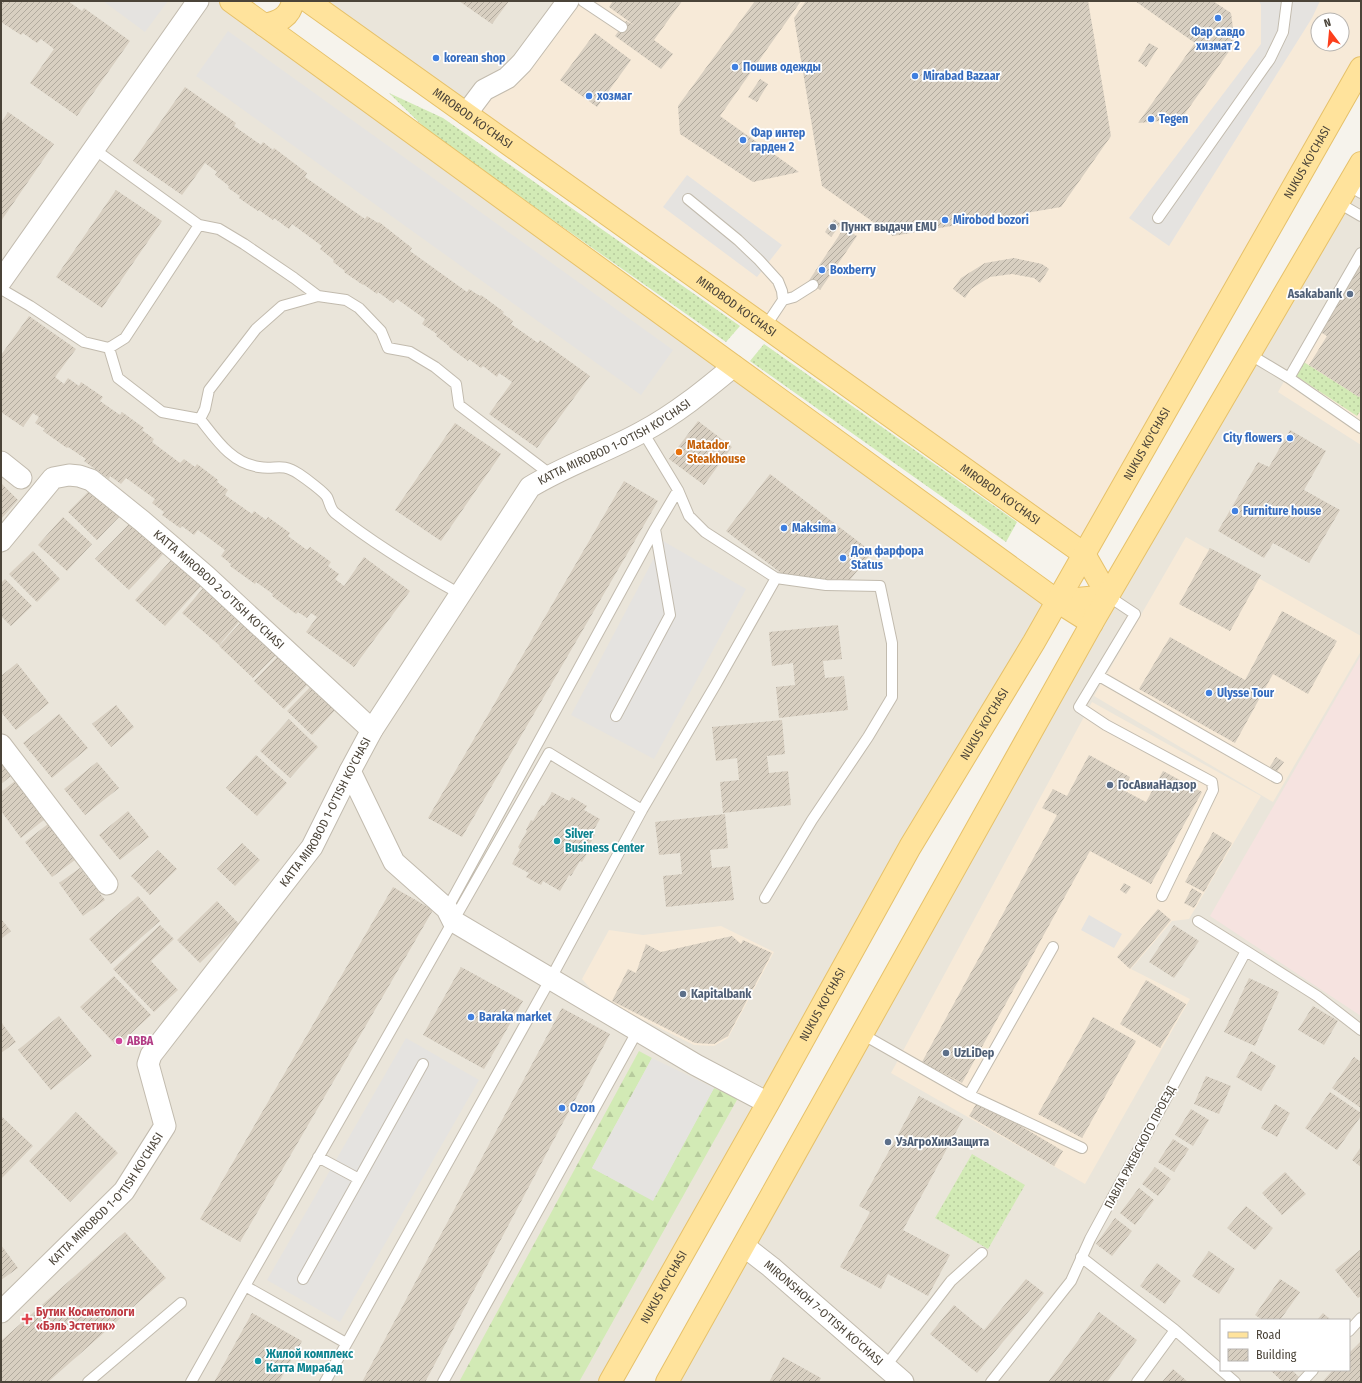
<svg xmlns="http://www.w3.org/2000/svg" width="1362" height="1383" font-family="'Fira Sans Condensed',sans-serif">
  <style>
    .residential { fill: #eae5da; fill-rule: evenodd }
    .commercial { fill: #f7ead8; fill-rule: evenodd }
    .medical { fill: #f6e3e0 }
    .grass { fill: url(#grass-dots) }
    .forest { fill: url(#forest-firs) }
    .parking { fill: #e5e3e0 }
    .building { fill: url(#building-hatch) }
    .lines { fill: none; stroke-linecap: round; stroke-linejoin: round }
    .service-casing { stroke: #c2bbae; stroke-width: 12 }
    .minor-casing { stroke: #c2bbae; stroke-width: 23 }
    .primary-casing { stroke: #e6c16a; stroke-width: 24 }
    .service { stroke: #fff; stroke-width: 10 }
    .minor { stroke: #fff; stroke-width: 21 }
    .primary { stroke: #ffe39c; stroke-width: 22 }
    .shop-dot { fill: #3f7fe0; stroke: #fff; stroke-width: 1.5 }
    .service-dot { fill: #5c6f8a; stroke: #fff; stroke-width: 1.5 }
    .food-dot { fill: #e8710a; stroke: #fff; stroke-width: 1.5 }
    .culture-dot { fill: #0f9aa8; stroke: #fff; stroke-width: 1.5 }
    .hotel-dot { fill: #d1479c; stroke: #fff; stroke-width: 1.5 }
    .health-dot { fill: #e0444e; stroke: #fff; stroke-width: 1.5 }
    .labels { text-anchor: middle; stroke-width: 3.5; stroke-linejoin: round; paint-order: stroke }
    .shop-label { font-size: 12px; font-weight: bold; fill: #366cbe; stroke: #fff; text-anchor: start }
    .street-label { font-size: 12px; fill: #4b4439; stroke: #fff }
    .service-label { font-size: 12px; font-weight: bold; fill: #4e5e75; stroke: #fff; text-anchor: start }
    .food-label { font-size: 12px; font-weight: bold; fill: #c56008; stroke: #fff; text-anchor: start }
    .culture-label { font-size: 12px; font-weight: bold; fill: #0d838f; stroke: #fff; text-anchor: start }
    .hotel-label { font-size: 12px; font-weight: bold; fill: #b23c85; stroke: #fff; text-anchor: start }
    .health-label { font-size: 12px; font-weight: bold; fill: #be3a42; stroke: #fff; text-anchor: start }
  </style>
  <defs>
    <pattern id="grass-dots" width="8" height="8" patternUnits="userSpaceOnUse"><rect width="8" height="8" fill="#d2eab5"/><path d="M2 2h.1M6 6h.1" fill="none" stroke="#b6ca9c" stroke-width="1.8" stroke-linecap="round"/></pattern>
    <pattern id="forest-firs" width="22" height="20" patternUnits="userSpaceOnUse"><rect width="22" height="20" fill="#d2eab5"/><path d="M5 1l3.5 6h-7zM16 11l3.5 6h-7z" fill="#b6ca9c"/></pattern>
    <pattern id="building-hatch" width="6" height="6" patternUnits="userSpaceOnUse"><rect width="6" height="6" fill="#d8cfc1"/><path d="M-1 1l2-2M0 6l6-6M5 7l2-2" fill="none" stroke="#b1aa9e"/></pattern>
  </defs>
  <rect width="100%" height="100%" fill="#f6f3ec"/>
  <path class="residential" d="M1,1H220L734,366L1057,601L610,1382H1Z
    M308,1H568L466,114Z
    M1361,163V1382H667ZM1221,1320H1349V1370H1221Z"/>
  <path class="commercial" d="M568,1H1361V68L1084,554L466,114ZM1318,20H1342V44H1318Z
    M1361,247V445L1278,392Z
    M1186,537L1361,636V651L1273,802L1094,696Z
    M1092,702L1261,796L1189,919L1172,921L1131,969L1190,999L1085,1184L891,1073Z
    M721,926L774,952L728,1038L714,1046L694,1045L599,998L582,979L609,930L643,935Z"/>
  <path class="medical" d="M1361,655V1016L1210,916Z"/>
  <path class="grass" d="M389,93L443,118L740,326L726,342L432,135Z
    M764,344L1017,522L1006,542L750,361Z
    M1299,359L1359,397L1361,394V410L1357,416L1290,372Z
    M972,1154L1025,1185L988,1249L935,1218Z"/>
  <path class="forest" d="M639,1051L652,1058L592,1168L653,1200L714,1088L738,1098L579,1382H459Z"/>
  <path class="parking" d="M103,1H168L145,32Z
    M1259,1H1320L1312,18L1169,246L1129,218L1261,44V5Z
    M228,31L673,350L641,395L196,76Z
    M687,175L782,245L757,277L663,207Z
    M663,541L746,589L654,759L571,715Z
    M1089,915L1122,934L1114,948L1081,930Z
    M406,1038L479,1080L340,1322L267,1280Z
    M652,1058L714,1088L653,1201L592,1168Z"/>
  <path class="building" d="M1,1H68L82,11L84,8L130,41L77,116L30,83L54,49L41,39L37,43L23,33L21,35L1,22Z
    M459,1H509L492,24Z
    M613,1H682L654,40L673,54L661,69L615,36L626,21L634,25L609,7Z
    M755,1H801L720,116L799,172L753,182L680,134L678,106Z
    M806,1H1088L1111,136L1061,207L893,236L822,186L794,18Z
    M1135,1H1213L1231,13L1235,43L1181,119L1138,123L1195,43Z
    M595,33L631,60L597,107L560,80Z
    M1149,43L1158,48L1146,67L1138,61Z
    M760,79L768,84L757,102L748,97Z
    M185,87L236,123L234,126L261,145L263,142L273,150L274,148L307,173L305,177L365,219L367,216L378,223L379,222L412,248L410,251L467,292L469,289L480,296L481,295L504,312L502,313L513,321L511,324L538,343L540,340L590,376L537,448L489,414L512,382L499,373L497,377L483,366L481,368L469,359L468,361L449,347V346L436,336L437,334L422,324L425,319L397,299L393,303L378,292L377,294L363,284V285L344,272L345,271L333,262L334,260L320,249L322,246L292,224L289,229L274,218L273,220L259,210L258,211L239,198L240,196L228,188L229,186L215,175L217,172L205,163L182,195L133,161Z
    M8,112L54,144L1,221V123Z
    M116,190L162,221L102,308L56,277Z
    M834,219L841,224L831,237L825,232Z
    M844,228L857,236L820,290L808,282Z
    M1014,258L1042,264L1049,269L1040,283L1034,278L1012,274L990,277L971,289L965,298L953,289L961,278L985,263Z
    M1361,258V394L1359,397L1309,365L1327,336L1317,330Z
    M29,316L76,349L55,377L64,384L68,378L79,386L81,382L103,397L100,401L120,415L122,412L144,428L142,430L154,439L152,442L180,463L184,459L195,467L197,464L218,480L217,482L228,490L225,495L252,514L254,511L266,520L268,517L290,533L288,536L307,550L310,547L331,562L328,566L339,574L335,579L344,586L364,557L410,591L354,667L306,632L317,617L311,613L307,618L298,612L296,614L272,596L273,594L256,582L255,584L230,566L231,564L221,556L225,550L198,530L194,535L182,526L180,528L162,515L164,512L152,503L155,499L126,478L121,484L110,476L109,479L84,461L86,459L68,447L67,448L43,431L45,429L35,423L39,417L33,413L23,427L1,412V355Z
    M698,421L732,447L704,485L669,459Z
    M455,423L501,454L441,541L395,510Z
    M1290,430L1326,451L1304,490L1340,510L1309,563L1273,543L1264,558L1218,531L1258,462L1269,467Z
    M770,474L872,552L850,580L799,587L726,531Z
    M624,481L658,501L462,837L428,818Z
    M1,483L18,500L1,519Z
    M93,487L121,515L97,540L68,512Z
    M63,517L92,544L67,571L38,545Z
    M130,523L163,554L129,590L95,559Z
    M1210,548L1261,575L1230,631L1179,604Z
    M33,551L60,579L37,602L9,574Z
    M172,559L202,585L165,626L135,600Z
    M5,579L32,606L11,626L1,616V583Z
    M205,586L243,617L219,645L182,613Z
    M1282,611L1337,641L1308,694L1273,674L1235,743L1139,689L1170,637L1245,680Z
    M244,619L279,652L253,678L219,646Z
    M838,625L842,659L823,661L825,678L844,676L848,710L779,718L776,687L795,685L793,663L772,666L769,632Z
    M281,653L311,681L284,709L254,681Z
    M17,663L49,703L16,730L1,712V676Z
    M314,683L338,707L312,735L287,711Z
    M116,705L134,727L111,747L92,724Z
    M59,714L88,748L52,778L23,743Z
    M289,719L318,747L290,778L260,751Z
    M782,720L785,754L767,756L769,773L788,771L791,805L723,813L720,782L739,780L737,758L716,761L712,727Z
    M256,755L287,783L257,816L226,788Z
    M1089,755L1130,777L1123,790L1146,802L1163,771L1202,792L1151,884L1090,851L962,1083L922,1062L1057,815L1042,808L1053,789L1067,796Z
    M1276,757L1284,762L1276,773L1269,768Z
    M97,762L119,788L85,815L64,789Z
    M1,763L11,776L1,784Z
    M15,781L45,819L21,838L1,811V792Z
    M552,792L569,801L572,797L587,806L584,810L600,819L592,833L595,835L586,851L588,852L582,862L580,861L571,876L569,875L560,891L543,881L541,885L526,877L529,873L512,864L520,849L518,847L527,831L526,830L531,820L533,821L542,805L544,806Z
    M128,811L149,837L120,860L99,835Z
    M725,814L728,848L710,850L712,868L730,866L734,900L666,907L663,876L682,874L680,853L659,855L655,822Z
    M48,824L75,860L52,877L25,842Z
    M1213,832L1232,843L1204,892L1185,882Z
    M242,843L260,860L235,886L217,869Z
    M158,850L177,869L150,895L131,876Z
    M80,868L105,900L83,916L59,883Z
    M1124,883L1131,887L1126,894L1120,890Z
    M393,887L433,910L240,1242L200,1219Z
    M1192,888L1202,894L1194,908L1184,903Z
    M138,896L160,921L111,964L89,939Z
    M217,901L239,924L200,963L177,940Z
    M1158,909L1171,920L1130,969L1117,957Z
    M1,919L11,931L1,939Z
    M160,925L174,939L151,961L178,990L154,1012L113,969Z
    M1174,925L1199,941L1174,978L1149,962Z
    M732,936L741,944L743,940L772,953L728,1036L714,1044L695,1043L612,1001L628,969L636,973L646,944L661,952Z
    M461,967L523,1001L484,1069L423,1035Z
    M114,976L151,1015L117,1046L80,1007Z
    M1249,978L1279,992L1255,1046L1224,1032Z
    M1146,980L1186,1004L1160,1048L1120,1024Z
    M1313,1006L1338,1021L1324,1045L1298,1030Z
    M562,1008L610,1034L430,1373L425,1382H362Z
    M59,1016L92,1056L51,1090L18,1050Z
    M1093,1017L1136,1041L1082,1138L1038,1114Z
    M1,1022L16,1042L1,1053Z
    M1251,1051L1276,1066L1261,1091L1236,1077Z
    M1354,1057L1361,1062V1108L1332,1088Z
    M1206,1076L1231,1086L1219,1114L1194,1104Z
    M1330,1092L1361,1113V1116L1337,1150L1305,1128Z
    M919,1096L963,1119L903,1230L950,1255L928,1296L888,1274L881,1289L840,1267L870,1212L859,1206Z
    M978,1101L1063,1151L1054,1166L969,1116Z
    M1275,1104L1290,1113L1277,1137L1261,1128Z
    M1191,1109L1209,1120L1193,1146L1175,1135Z
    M76,1112L118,1153L70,1202L29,1161Z
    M1,1116L33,1146L1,1179Z
    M1173,1139L1189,1149L1174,1172L1158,1162Z
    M1361,1147V1167L1352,1160Z
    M1155,1167L1171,1179L1158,1196L1142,1184Z
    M1285,1172L1306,1194L1282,1215L1262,1193Z
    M1139,1188L1154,1200L1135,1225L1120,1213Z
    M1246,1206L1273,1228L1255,1250L1227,1228Z
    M1115,1218L1132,1231L1112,1256L1096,1244Z
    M125,1232L166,1278L48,1382H1V1341Z
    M1,1245L18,1268L1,1280Z
    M1360,1250L1361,1296L1358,1298L1335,1270Z
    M1209,1251L1235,1269L1219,1294L1192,1276Z
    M1157,1263L1181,1281L1165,1304L1140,1286Z
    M1026,1279L1044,1293L977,1373L930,1334L954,1305L984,1330Z
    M1280,1279L1300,1292L1280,1320H1263L1255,1315Z
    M1099,1312L1137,1340L1107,1382H1048Z
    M252,1313L302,1341L279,1382H214Z
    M1323,1313L1331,1320H1317Z
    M1361,1341V1382H1322L1333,1370H1349V1353Z
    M783,1357L821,1378L819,1382H769Z
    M1173,1369L1188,1382H1162Z
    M1270,1370H1292L1301,1379L1298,1382H1283Z"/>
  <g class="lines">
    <g class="service-casing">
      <path id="service" d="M583,1L622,27
        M94,149L199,225L219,229L244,244L294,278L318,296L346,300L359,308L381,331L388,348L410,352L435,367L456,384L459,405L550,474
        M1348,185L1361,193
        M688,199L738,240L759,260L778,281L782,291L783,300L765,327
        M1337,202L1361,216
        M1158,218L1270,59L1283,32L1287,1
        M1,289L30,306L84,342L109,348L125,338L199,225
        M783,300L794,297L813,285
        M109,348L118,378L162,412L200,419C216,439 231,463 259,467C276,470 281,462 299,474C305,478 324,492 327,497C330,503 330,509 335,513C374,544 417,570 460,594
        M1249,354L1289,378L1361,428
        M1289,378L1361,253
        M200,419L205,409L209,390L256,329L282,306L318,296
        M1108,596L1135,614L1079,707L1106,725L1212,782L1213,790L1162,896
        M1099,676L1277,778
        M616,716L670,615L655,529L678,490
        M765,898L812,820L868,737L892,697V643L880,586L826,585L776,578
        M447,909L655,529
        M1246,951L1317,996L1361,1030
        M862,1034L969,1095L1082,1148
        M969,1095L1053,947
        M318,1157L359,1179L423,1064
        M1081,1257L1175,1330L1235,1382
        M303,1279L359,1179
        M1349,1331L1361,1318
        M346,1343L245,1286L549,753L642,810
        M885,1367L951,1281L982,1253
        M88,1382L181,1303
        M191,1382L245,1286
        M325,1382L551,978L642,810L716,684L776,578L705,532L689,516L678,490L643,432
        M443,1382L638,1030
        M991,1382L1071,1281L1090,1239L1246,951L1198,921
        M1137,1382L1175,1330
        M1302,1382L1313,1370"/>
    </g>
    <g class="minor-casing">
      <g id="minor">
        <path d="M466,114L484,90L507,78L522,63L568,1"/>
        <path d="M1,281L198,1"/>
        <path d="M1,462L21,478"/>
        <path id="s1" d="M1,541L53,478L69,475L79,476L91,480L142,521L206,576L372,730"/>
        <path d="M1,745L107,884"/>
        <path d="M350,771L394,862L447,909L453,921L696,1065L768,1103"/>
        <path id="s2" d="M744,1246L771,1267L903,1382"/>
        <path id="s3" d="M1,1312L124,1191L165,1126L148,1064L151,1055L312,847L350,771L372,730L530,487C566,465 606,452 642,432C676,414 705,390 734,366"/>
      </g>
    </g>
    <g class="primary-casing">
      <g id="primary">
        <path d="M231,1L1057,601L1092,623"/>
        <path id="s4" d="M308,1L1084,554L1108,596"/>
        <path d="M264,25C279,22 290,17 293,1"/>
        <path d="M1057,601L1108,596"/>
        <path id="s5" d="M610,1382L768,1103L910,847L1034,642L1361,68"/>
        <path d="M667,1382L1092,623L1361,163"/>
      </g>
    </g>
    <use href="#service" class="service"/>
    <use href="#minor" class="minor"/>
    <use href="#primary" class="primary"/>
  </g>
  <g class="shop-dot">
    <circle cx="1218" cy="18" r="4"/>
    <circle cx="436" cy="58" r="4"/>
    <circle cx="735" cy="67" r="4"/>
    <circle cx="915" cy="76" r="4"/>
    <circle cx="589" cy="96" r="4"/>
    <circle cx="1151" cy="119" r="4"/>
    <circle cx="743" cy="140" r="4"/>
    <circle cx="945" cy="220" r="4"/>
    <circle cx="822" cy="270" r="4"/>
    <circle cx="1290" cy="438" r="4"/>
    <circle cx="1235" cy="511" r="4"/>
    <circle cx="784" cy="528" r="4"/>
    <circle cx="843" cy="558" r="4"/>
    <circle cx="1209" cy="693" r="4"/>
    <circle cx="471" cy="1017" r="4"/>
    <circle cx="562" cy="1108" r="4"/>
  </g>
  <g class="service-dot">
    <circle cx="833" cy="227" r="4"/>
    <circle cx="1350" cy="294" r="4"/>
    <circle cx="1110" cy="785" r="4"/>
    <circle cx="683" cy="994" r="4"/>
    <circle cx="946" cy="1053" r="4"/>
    <circle cx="888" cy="1142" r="4"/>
  </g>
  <circle class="food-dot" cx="679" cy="452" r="4"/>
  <g class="culture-dot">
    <circle cx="557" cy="841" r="4"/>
    <circle cx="258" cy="1361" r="4"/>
  </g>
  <circle class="hotel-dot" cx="119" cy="1041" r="4"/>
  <path class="health-dot" d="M25 1313h4v4h4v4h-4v4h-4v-4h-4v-4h4z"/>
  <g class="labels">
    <g class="shop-label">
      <text x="1218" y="36" text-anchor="middle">Фар савдо<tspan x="1218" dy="14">хизмат 2</tspan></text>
      <text x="444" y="62">korean shop</text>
      <text x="743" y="71">Пошив одежды</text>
      <text x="923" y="80">Mirabad Bazaar</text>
      <text x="597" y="100">хозмаг</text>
      <text x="1159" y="123">Tegen</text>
      <text x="751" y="137">Фар интер<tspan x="751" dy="14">гарден 2</tspan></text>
      <text x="953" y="224">Mirobod bozori</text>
      <text x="830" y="274">Boxberry</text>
      <text x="1282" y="442" text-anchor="end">City flowers</text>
      <text x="1243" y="515">Furniture house</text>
      <text x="792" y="532">Maksima</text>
      <text x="851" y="555">Дом фарфора<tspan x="851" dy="14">Status</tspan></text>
      <text x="1217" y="697">Ulysse Tour</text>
      <text x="479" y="1021">Baraka market</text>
      <text x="570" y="1112">Ozon</text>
    </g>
    <g class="street-label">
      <text dy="4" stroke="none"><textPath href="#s4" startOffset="202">MIROBOD KO'CHASI</textPath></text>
      <text dy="4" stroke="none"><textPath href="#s5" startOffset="1405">NUKUS KO'CHASI</textPath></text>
      <text dy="4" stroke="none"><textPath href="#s4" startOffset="526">MIROBOD KO'CHASI</textPath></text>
      <text dy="4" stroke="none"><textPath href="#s3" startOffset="1103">KATTA MIROBOD 1-O'TISH KO'CHASI</textPath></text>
      <text dy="4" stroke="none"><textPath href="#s5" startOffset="1081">NUKUS KO'CHASI</textPath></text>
      <text dy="4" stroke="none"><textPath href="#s4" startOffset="850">MIROBOD KO'CHASI</textPath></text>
      <text dy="4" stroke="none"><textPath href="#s1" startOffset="289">KATTA MIROBOD 2-O'TISH KO'CHASI</textPath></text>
      <text dy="4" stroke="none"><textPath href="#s5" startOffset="757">NUKUS KO'CHASI</textPath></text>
      <text dy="4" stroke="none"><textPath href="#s3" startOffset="623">KATTA MIROBOD 1-O'TISH KO'CHASI</textPath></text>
      <text dy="4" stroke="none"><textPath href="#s5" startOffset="433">NUKUS KO'CHASI</textPath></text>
      <text transform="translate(1140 1147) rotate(-62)" y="4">ПАВЛА РЖЕВСКОГО ПРОЕЗД</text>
      <text dy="4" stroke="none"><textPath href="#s3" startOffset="155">KATTA MIROBOD 1-O'TISH KO'CHASI</textPath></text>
      <text dy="4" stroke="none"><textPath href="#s5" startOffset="109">NUKUS KO'CHASI</textPath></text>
      <text dy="4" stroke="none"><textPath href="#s2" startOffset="104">MIRONSHOH 7-O'TISH KO'CHASI</textPath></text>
    </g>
    <g class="service-label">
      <text x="841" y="231">Пункт выдачи EMU</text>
      <text x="1342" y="298" text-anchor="end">Asakabank</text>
      <text x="1118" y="789">ГосАвиаНадзор</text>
      <text x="691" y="998">Kapitalbank</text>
      <text x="954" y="1057">UzLiDep</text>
      <text x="896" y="1146">УзАгроХимЗащита</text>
    </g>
    <g class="food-label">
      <text x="687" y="449">Matador<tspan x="687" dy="14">Steakhouse</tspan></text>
    </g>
    <g class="culture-label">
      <text x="565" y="838">Silver<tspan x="565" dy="14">Business Center</tspan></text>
      <text x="266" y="1358">Жилой комплекс<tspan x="266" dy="14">Катта Мирабад</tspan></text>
    </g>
    <g class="hotel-label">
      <text x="127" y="1045">ABBA</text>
    </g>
    <g class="health-label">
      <text x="36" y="1316">Бутик Косметологи<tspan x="36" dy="14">«Бэль Эстетик»</tspan></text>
    </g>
  </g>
  <rect width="1362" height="1383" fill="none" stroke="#4b4439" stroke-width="4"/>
  <rect x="1220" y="1319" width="130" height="52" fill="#ffffff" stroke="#b7b4b0"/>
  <rect x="1228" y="1332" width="20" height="6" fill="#ffe39c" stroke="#b7b4b0"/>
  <text x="1256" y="1339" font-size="12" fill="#4b4439">Road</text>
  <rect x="1228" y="1349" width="20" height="12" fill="url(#building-hatch)" stroke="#b7b4b0"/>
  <text x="1256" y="1359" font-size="12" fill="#4b4439">Building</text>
  <g transform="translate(1330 32) rotate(344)"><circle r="19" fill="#ffffff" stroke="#b7b4b0"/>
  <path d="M0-3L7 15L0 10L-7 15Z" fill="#fc3f1d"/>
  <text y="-6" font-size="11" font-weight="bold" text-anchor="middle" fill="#4b4439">N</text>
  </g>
</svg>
